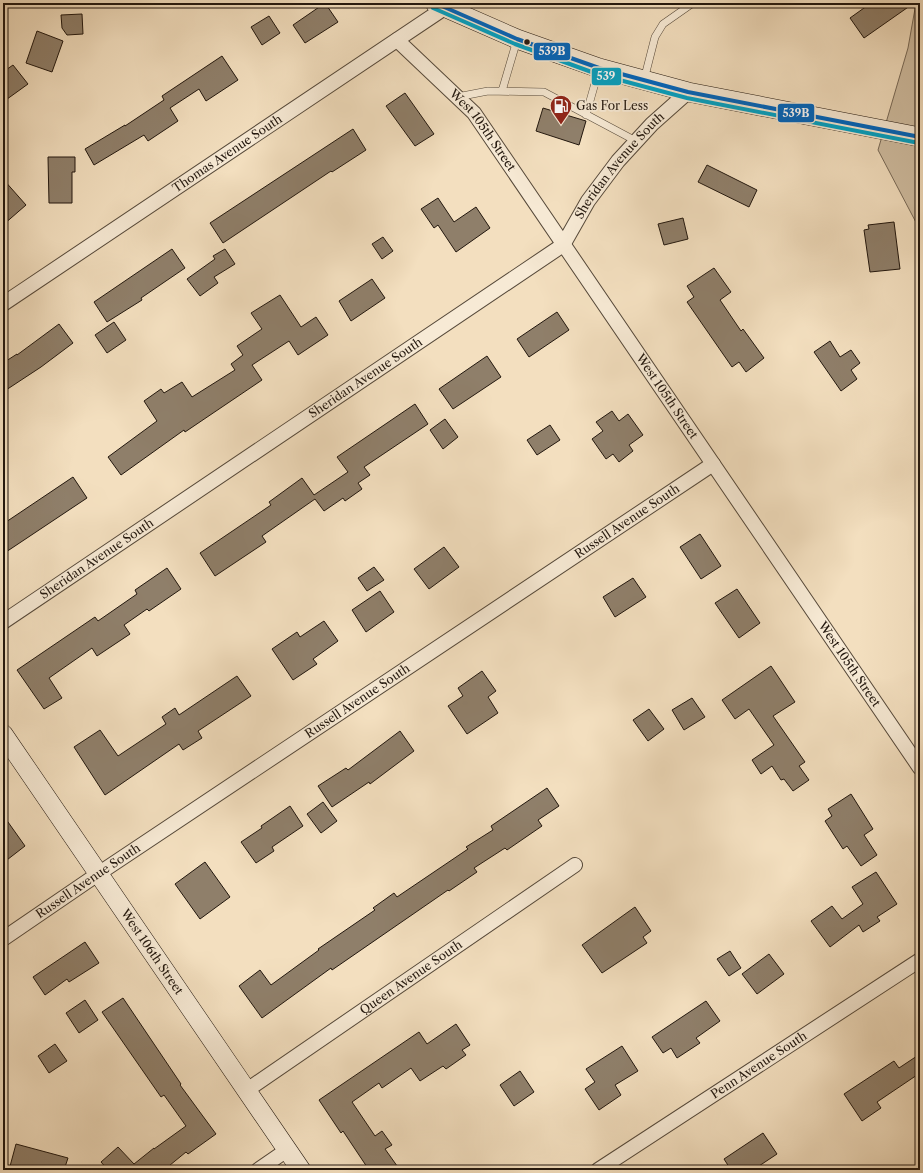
<svg xmlns="http://www.w3.org/2000/svg" width="923" height="1173" font-family="'Libre Caslon Text',serif">
  <style>
    .green { fill: #cfbda1; stroke: #786a58 }
    .building { fill: #8f7f6a; stroke: #22170e }
    .lines { fill: none; stroke-linecap: round; stroke-linejoin: round }
    .lane-casing { stroke: #56493a; stroke-width: 8 }
    .street-casing { stroke: #56493a; stroke-width: 16 }
    .secondary-casing { stroke: #22170e; stroke-width: 20 }
    .lane { stroke: #f7ead5; stroke-width: 7 }
    .street { stroke: #f7ead5; stroke-width: 14 }
    .secondary { stroke: #f7ead5; stroke-width: 19 }
    .bus-1-casing { stroke: #f7ead5; stroke-width: 7 }
    .bus-2-casing { stroke: #f7ead5; stroke-width: 7 }
    .bus-1 { stroke: #0065bd; stroke-width: 4 }
    .bus-2 { stroke: #02a2c4; stroke-width: 4 }
    .bus-dot { fill: #22170e; stroke: #f7ead5; stroke-width: 1.5 }
    .labels { text-anchor: middle; stroke-width: 3.5; stroke-linejoin: round; paint-order: stroke }
    .poi-label { font-size: 12px; fill: #22170e; stroke: #f7ead5; text-anchor: start }
    .street-label { font-size: 12px; fill: #22170e; stroke: #f7ead5 }
    .line-badge { stroke: #f7ead5; stroke-width: 1.5 }
    .badge-label { font-size: 11px; text-anchor: middle; font-weight: bold; fill: #fff }
  </style>
  <rect width="100%" height="100%" fill="#f3dfbf"/>
  <filter id="stains"><feTurbulence type="fractalNoise" baseFrequency=".005" numOctaves="4"/><feColorMatrix values="0 0 0 0 .2 0 0 0 0 .09 0 0 0 0 .02 0 0 0 .5 -.17"/></filter>
  <radialGradient id="worn" r=".72"><stop offset=".6" stop-color="#630" stop-opacity="0"/><stop offset="1" stop-color="#630" stop-opacity=".3"/></radialGradient>
  <path class="green" d="M916,3H920V230L878,150L908,48Z"/>
  <path class="building" d="M325,3L338,22L305,43L293,25Z
    M871,3H914L864,38L850,18Z
    M82,14L83,34L67,35L62,28L61,15Z
    M269,16L280,33L262,45L251,27Z
    M37,31L63,41L52,72L26,63Z
    M222,56L238,80L206,101L199,89L170,108L178,121L148,141L144,135L94,165L85,149L125,125V126L164,100L162,96Z
    M13,65L28,84L3,102V72Z
    M405,93L434,134L415,146L386,106Z
    M543,108L586,121L579,145L536,131Z
    M353,129L366,150L332,172L331,171L223,243L210,223Z
    M48,157H75V172H72V203H49Z
    M707,165L757,190L749,207L698,182Z
    M3,179L26,205L3,225Z
    M438,198L454,222L476,207L490,228L456,252L438,225L434,228L421,209Z
    M683,218L688,239L664,245L658,224Z
    M894,222L900,269L870,272L864,230L869,229L868,225Z
    M383,237L393,251L382,259L372,244Z
    M172,249L185,268L141,298L142,300L107,322L94,302Z
    M225,249L235,264L214,277L218,283L200,296L187,279L215,259L213,256Z
    M714,268L731,292L720,300L741,331L743,329L764,358L746,372L739,362L732,367L687,302L694,297L687,286Z
    M372,279L385,298L351,321L339,301Z
    M280,295L301,327L316,317L328,335L298,355L289,341L252,365L262,380L185,432L184,430L121,475L108,457L157,421L144,401L161,389L164,393L182,382L192,397L235,370L231,364L243,355L237,346L262,329L251,313Z
    M557,312L569,330L529,357L517,339Z
    M114,322L126,340L107,353L95,335Z
    M59,324L73,343L41,367L3,392V363L17,354V355Z
    M830,341L840,357L851,350L860,363L851,370L857,379L841,391L814,352Z
    M487,356L501,377L453,409L439,389Z
    M415,404L428,424L364,467L370,475L358,483L362,489L345,501L343,498L324,511L315,499L262,536L266,542L215,576L200,553L271,505L269,502L302,478L314,495L348,472L337,457Z
    M612,411L619,421L628,414L643,435L629,445L633,451L619,462L613,454L606,459L592,439L603,431L596,422Z
    M445,419L458,437L443,449L430,430Z
    M550,425L560,440L537,455L527,440Z
    M73,477L87,498L3,554V524Z
    M700,534L721,566L701,579L680,547Z
    M444,547L459,567L429,589L414,569Z
    M374,567L384,580L367,591L358,578Z
    M167,568L181,589L149,611L147,609L124,625L130,634L97,656L92,648L49,678L62,698L44,709L17,670L95,617L98,621L137,594L135,590Z
    M633,578L646,597L615,617L603,597Z
    M737,589L760,623L739,638L715,603Z
    M380,591L394,612L366,632L352,610Z
    M324,621L338,641L313,659L317,664L293,680L272,649L297,632L300,637Z
    M771,666L795,702L773,716L805,762L799,766L809,780L793,791L784,779L781,780L772,766L761,774L752,760L774,745L749,709L735,719L722,700Z
    M482,671L496,691L488,697L498,713L467,734L448,706L463,696L458,688Z
    M237,676L251,696L198,731L202,738L183,750L179,744L105,795L74,747L100,730L118,756L166,724L162,717L175,708L179,715Z
    M692,698L705,717L684,730L672,710Z
    M649,709L664,729L648,741L633,720Z
    M400,731L414,751L370,784L369,782L332,807L318,786L346,768L348,770Z
    M547,788L559,806L538,820L542,826L507,850L505,848L474,868L477,872L449,891L448,890L332,970L331,968L262,1018L239,986L260,970L271,985L319,950L318,949L375,910L373,908L394,893L397,897L468,849L466,847L493,830L491,826Z
    M851,794L873,829L864,835L877,855L861,866L847,846L843,849L825,821L832,816L828,809Z
    M323,802L337,821L321,833L307,814Z
    M290,806L303,826L272,847L274,851L256,863L241,842L262,828L261,826Z
    M3,815L25,846L3,863Z
    M205,862L230,897L200,919L175,884Z
    M876,872L897,904L877,917L880,921L863,932L859,925L830,947L811,921L832,906L842,919L863,904L852,887Z
    M635,907L651,931L643,937L647,943L602,973L582,945Z
    M85,942L99,963L69,982L67,979L45,995L33,977Z
    M730,951L741,968L729,976L717,959Z
    M769,954L784,974L757,994L742,974Z
    M123,998L181,1084L180,1085L216,1134L188,1154L186,1152L164,1170H108L101,1162L118,1147L134,1164L154,1148V1149L186,1126L164,1095L161,1097L102,1012Z
    M85,1000L98,1020L79,1033L66,1013Z
    M706,1001L720,1021L696,1038L700,1043L677,1058L671,1048L663,1053L652,1037Z
    M456,1024L470,1045L462,1050L466,1055L446,1069L443,1066L420,1081L411,1068L382,1088L379,1083L352,1102L375,1136L382,1131L392,1145L385,1149L400,1170H369L343,1131L341,1133L319,1100L419,1032L427,1044Z
    M55,1044L67,1061L49,1073L38,1056Z
    M622,1046L638,1071L615,1085L621,1095L599,1110L585,1089L595,1082L586,1069Z
    M920,1054V1073L877,1102L881,1108L862,1121L844,1094L894,1061L899,1068Z
    M520,1071L534,1092L514,1106L500,1085Z
    M763,1133L777,1154L753,1170H731L724,1159Z
    M16,1144L68,1158L64,1170H9Z"/>
  <g class="lines">
    <g class="lane-casing">
      <path id="lane" d="M644,80L655,37L663,24L693,3
        M502,91L517,40
        M457,97L488,91L544,92L636,141
        M586,115L599,69"/>
    </g>
    <g class="street-casing">
      <g id="street">
        <path id="s1" d="M397,40L474,113L920,768"/>
        <path id="s2" d="M3,304L452,3"/>
        <path id="s3" d="M3,622L563,245L588,201L618,161L652,124L688,92"/>
        <path id="s4" d="M3,939L98,874L713,464"/>
        <path id="s5" d="M247,1090L575,865"/>
        <path d="M258,1170L287,1150"/>
        <path id="s6" d="M598,1170L920,960"/>
      </g>
    </g>
    <g class="secondary-casing">
      <g id="secondary">
        <path d="M435,3L517,39L599,68L688,92L920,137"/>
        <path id="s7" d="M3,734L301,1170"/>
      </g>
    </g>
    <use href="#lane" class="lane"/>
    <use href="#street" class="street"/>
    <use href="#secondary" class="secondary"/>
    <g class="bus-1-casing">
      <path id="bus-1" d="M435,3L517,39L599,68L688,92L920,137"/>
    </g>
    <g class="bus-2-casing">
      <path id="bus-2" d="M433,8L515,44L597,74L687,98L919,143"/>
    </g>
    <use href="#bus-1" class="bus-1"/>
    <use href="#bus-2" class="bus-2"/>
  </g>
  <defs>
    <g id="fuel-pin" transform="scale(1.15)"><path d="M0 17L-7.5 6A9.5 9.5 0 1 1 7.5 6Z" fill="#8f2418" stroke="#f7ead5"/><path d="M-5.5-6h7V0h2V4h1.3V-2.5L3-4.5l.8-.8L6-3V5H2.5V1h-1V6h-7ZM-4.2-4.7v3.2H.2V-4.7Z" fill="#fff"/></g>
  </defs>
  <g fill-rule="evenodd">
    <use href="#fuel-pin" x="561" y="106"/>
  </g>
  <circle class="bus-dot" cx="527" cy="42" r="3.5"/>
  <g class="labels">
    <g class="poi-label">
      <text x="576" y="110">Gas For Less</text>
    </g>
    <g class="street-label">
      <text dy="4" stroke="none"><textPath href="#s1" startOffset="125">West 105th Street</textPath></text>
      <text dy="4" stroke="none"><textPath href="#s2" startOffset="270">Thomas Avenue South</textPath></text>
      <text dy="4" stroke="none"><textPath href="#s3" startOffset="773">Sheridan Avenue South</textPath></text>
      <text dy="4" stroke="none"><textPath href="#s3" startOffset="437">Sheridan Avenue South</textPath></text>
      <text dy="4" stroke="none"><textPath href="#s1" startOffset="449">West 105th Street</textPath></text>
      <text dy="4" stroke="none"><textPath href="#s4" startOffset="751">Russell Avenue South</textPath></text>
      <text dy="4" stroke="none"><textPath href="#s3" startOffset="113">Sheridan Avenue South</textPath></text>
      <text dy="4" stroke="none"><textPath href="#s1" startOffset="773">West 105th Street</textPath></text>
      <text dy="4" stroke="none"><textPath href="#s4" startOffset="427">Russell Avenue South</textPath></text>
      <text dy="4" stroke="none"><textPath href="#s4" startOffset="103">Russell Avenue South</textPath></text>
      <text dy="4" stroke="none"><textPath href="#s7" startOffset="264">West 106th Street</textPath></text>
      <text dy="4" stroke="none"><textPath href="#s5" startOffset="199">Queen Avenue South</textPath></text>
      <text dy="4" stroke="none"><textPath href="#s6" startOffset="192">Penn Avenue South</textPath></text>
    </g>
  </g>
  <g class="line-badge">
    <rect x="533" y="42" width="38" height="19" rx="4" fill="#0065bd"/>
    <rect x="591" y="67" width="31" height="19" rx="4" fill="#02a2c4"/>
    <rect x="777" y="103" width="38" height="20" rx="4" fill="#0065bd"/>
  </g>
  <g class="badge-label">
    <text x="552" y="55">539B</text>
    <text x="606" y="80">539</text>
    <text x="796" y="117">539B</text>
  </g>
  <rect width="923" height="1173" fill="none" stroke="#f3dfbf" stroke-width="16"/>
  <rect x="4" y="4" width="915" height="1165" fill="none" stroke="#22170e" stroke-width="2"/>
  <rect x="8" y="8" width="907" height="1157" fill="none" stroke="#22170e"/>
  <rect width="100%" height="100%" filter="url(#stains)"/>
  <rect width="100%" height="100%" fill="url(#worn)"/>
</svg>
